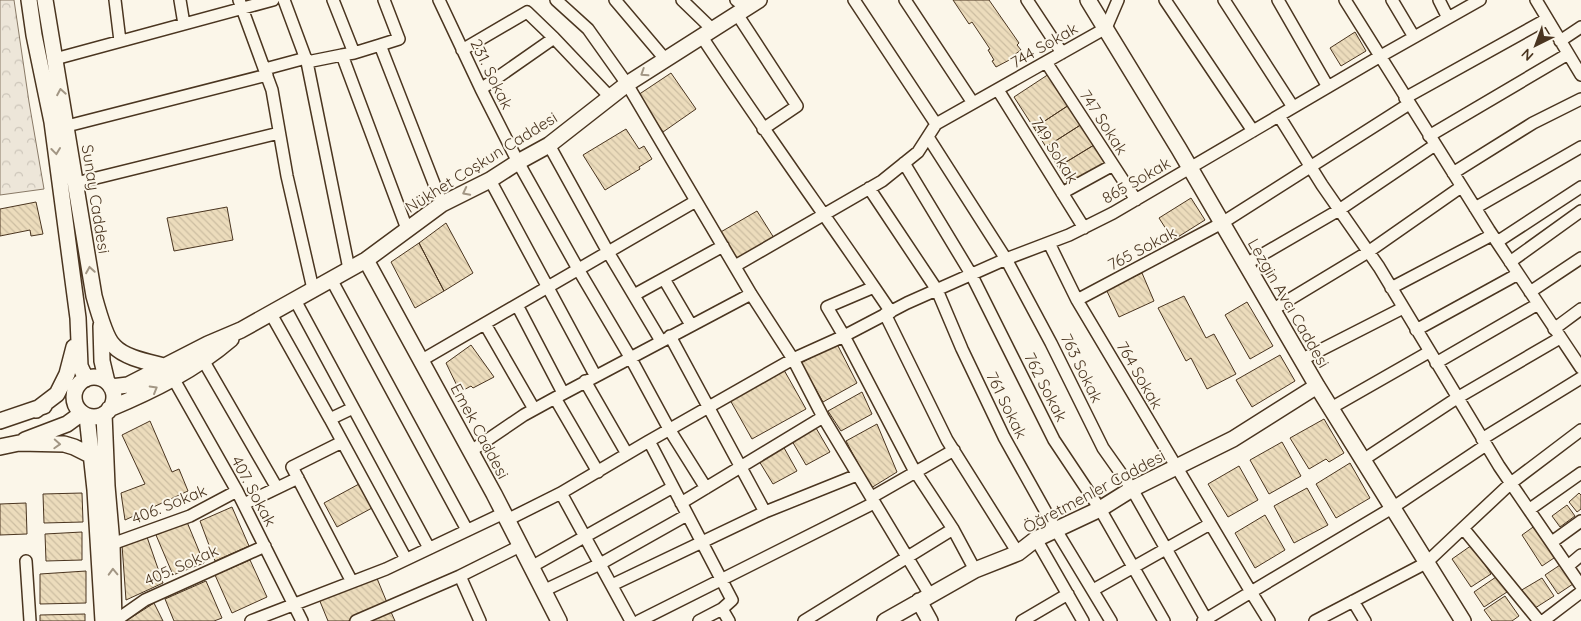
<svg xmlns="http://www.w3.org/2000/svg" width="1581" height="621" font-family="Quicksand,sans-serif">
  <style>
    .park { fill: url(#park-crowns); stroke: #887966 }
    .building { fill: url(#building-back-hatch); stroke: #4a3520 }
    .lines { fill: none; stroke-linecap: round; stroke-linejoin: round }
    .street-casing { stroke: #4a3520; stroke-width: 14 }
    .secondary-casing { stroke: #4a3520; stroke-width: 18 }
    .street { stroke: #fbf6e9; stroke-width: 11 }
    .secondary { stroke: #fbf6e9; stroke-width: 15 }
    .oneway { stroke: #a29684 }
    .labels { text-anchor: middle; stroke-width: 4; stroke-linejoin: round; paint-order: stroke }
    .street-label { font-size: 16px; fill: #4a3520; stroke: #fbf6e9 }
  </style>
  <defs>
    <pattern id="park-crowns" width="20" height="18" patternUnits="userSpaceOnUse" patternTransform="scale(1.25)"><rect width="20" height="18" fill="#ede6d9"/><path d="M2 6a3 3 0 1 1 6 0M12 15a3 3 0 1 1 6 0" fill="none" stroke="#cdc6ba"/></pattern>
    <pattern id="building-back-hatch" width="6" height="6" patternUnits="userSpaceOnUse" patternTransform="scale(1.25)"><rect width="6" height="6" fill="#ecdcbc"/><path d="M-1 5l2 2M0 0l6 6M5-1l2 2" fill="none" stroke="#ccbda1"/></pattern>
  </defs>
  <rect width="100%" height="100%" fill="#fbf6e9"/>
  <path class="park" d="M0,0H14L29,102L44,189L0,195Z"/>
  <path class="building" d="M953,0H989L1019,43L1017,45L1021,50L1014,55L1015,57L996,67L992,61L994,60L988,50L990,49L972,22L969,24Z
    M1355,32L1366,51L1341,66L1330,48Z
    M671,73L696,109L663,132L638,95Z
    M1049,74L1069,105L1034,128L1014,97Z
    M1069,105L1082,124L1046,147L1034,128Z
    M1082,124L1094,145L1058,167L1046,147Z
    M626,129L639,149L644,146L652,159L639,167L640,169L605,190L583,155Z
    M1094,145L1107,164L1070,187L1058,167Z
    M1191,198L1205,220L1173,240L1159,218Z
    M36,202L43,234L31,236L30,230L0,236V209Z
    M227,207L233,240L174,251L167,218Z
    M757,211L774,238L736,261L719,233Z
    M446,223L473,273L444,291L419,243Z
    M419,243L444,291L415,308L391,262Z
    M1142,273L1154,301L1119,317L1106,289Z
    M1184,296L1206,338L1214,334L1236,374L1207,389L1191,358L1186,361L1158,308Z
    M1247,302L1273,346L1250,359L1225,315Z
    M837,344L857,383L823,402L801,363Z
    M471,345L494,377L473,388L471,386L460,392L446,363Z
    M1280,355L1295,381L1252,407L1236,380Z
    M784,370L806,409L752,439L730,400Z
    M862,392L872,414L841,431L828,411Z
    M1324,419L1344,453L1329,462L1326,459L1309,469L1290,438Z
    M150,421L172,472L179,469L188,491L125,520L121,493L145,484L122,435Z
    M877,424L897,472L871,488L846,441Z
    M816,428L830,452L806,465L792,441Z
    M1282,442L1301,476L1269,494L1250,460Z
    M783,446L797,471L773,484L759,461Z
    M1350,463L1370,498L1336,518L1316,484Z
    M1239,466L1258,500L1228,517L1208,484Z
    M359,484L372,508L337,527L324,503Z
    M1307,488L1328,525L1294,543L1274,506Z
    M82,493L83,522L44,523L43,494Z
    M1579,493L1581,495V509L1577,512L1569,502Z
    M26,503L27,534L0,535V504Z
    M1567,505L1575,516L1560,527L1552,516Z
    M232,507L249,546L215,561L200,521Z
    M1265,515L1285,550L1255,568L1235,533Z
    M187,522L204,563L173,575L156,535Z
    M1536,525L1557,556L1542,566L1522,535Z
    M82,532V560L46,561L45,534Z
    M147,537L163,583L126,600L122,545Z
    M1472,545L1491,574L1471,587L1452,559Z
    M250,560L267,597L232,613L215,575Z
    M1560,565L1573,584L1558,594L1545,575Z
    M86,571V603L40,604V574Z
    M376,576L388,605L348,621H328L319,599Z
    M1496,577L1507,592L1484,607L1474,592Z
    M1542,578L1554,596L1532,610L1520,591Z
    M206,581L222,618L214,621H174L165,599Z
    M1505,596L1519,616L1512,621H1492L1484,610Z
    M154,603L163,621H126Z
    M391,612L395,621H369Z
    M85,614V621H40V615Z"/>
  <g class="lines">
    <g class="street-casing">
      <path id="street" d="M115,0L120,41
        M180,0L184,24
        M239,0L272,90L287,176L313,289
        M284,0L307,62L349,269
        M333,0L354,53L380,45L442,204
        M439,0L481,89L518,162L578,269L630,357L669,429L706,488
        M556,0L588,29L627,84L751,294L793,359L844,336L907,303L1006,259L1069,235L1113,213L1379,57L1480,0
        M615,0L665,59
        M682,0L712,29
        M736,0L746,8
        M854,0L936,124
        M905,0L973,103
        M1027,0L1062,53
        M1165,0L1253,131
        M1224,0L1293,107
        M1278,0L1328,87
        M1345,0L1489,230L1581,368
        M1392,0L1414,37
        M1439,0L1448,18
        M1536,0L1581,75
        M737,14L797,106L763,129
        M702,37C758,122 817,204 874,287L827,307L844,336L913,468L953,529L975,570
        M1560,41L1581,27
        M380,45L399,39L384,0
        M462,50L527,12L554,38
        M354,53L342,55L407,229
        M55,59L273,0
        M307,62L342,55
        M1046,62L1136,200
        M265,69L306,58
        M481,89L554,38L610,97
        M998,90L1084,228
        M1405,98L1547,19
        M1279,116L1322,185L1379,267L1499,466L1581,586
        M67,126L267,75
        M1429,136L1568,54
        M928,137L1006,259L1051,343L1103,448L1132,489L1207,621
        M549,145L608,252L661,341
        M904,163L971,274L1054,440L1100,509L1164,621
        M1453,173L1533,123L1581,99
        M490,180L595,375
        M76,183L279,133
        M869,188L937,290L962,349L1004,437L1056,530L1111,621
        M1062,193L1113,165
        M1475,208L1581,147
        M1497,242L1581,187
        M1049,243L1077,300L1251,592L1203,621
        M1510,262L1581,211
        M1246,264L1339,210L1435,145
        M735,266L882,181L918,152L936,124L1106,28L1118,0
        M331,279L467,530
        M664,279L691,325
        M874,287L891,312
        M1391,288L1492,235
        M1530,292L1581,258
        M634,295L723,246
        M295,300L429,548
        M1077,300L1222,223L1409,104
        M517,305L563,393
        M1272,310L1368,252L1461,187
        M271,314L330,419
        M885,314L947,440L1018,553
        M485,324L534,409
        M1554,329L1581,309
        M1416,330L1518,274
        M670,336L765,512
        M203,360L277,488
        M422,360L696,201
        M1301,360L1403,308
        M1436,363L1538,304
        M173,378L237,491L302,621
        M585,381L627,454
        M555,398L598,472
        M353,408L330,419L406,559
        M1331,408L1429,352
        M1482,439L1581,378
        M649,441L793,359L823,417L930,595
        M342,442L292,467L352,582
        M471,451L524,415L555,398L751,294
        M1363,460L1457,398L1560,338
        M561,493L649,441L732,600L722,609L729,621
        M872,497L954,450
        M681,503L823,417
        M244,504L298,478
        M1530,509L1581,473
        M507,520L561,493L631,621
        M1463,528L1511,483L1581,430
        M1036,539L1083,621
        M1552,542L1581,521
        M112,544L190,516L237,491
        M26,561L30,621
        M1568,566L1581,555
        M531,567L673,487
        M460,576L520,546
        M612,585L765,512L857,475
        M1093,590L1210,524
        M543,591L600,564L687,515
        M1353,601L1365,621
        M115,621L145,600L265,546
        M251,621L386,569L504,513
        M356,621L460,576L480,621
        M639,621L874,503
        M699,621L722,609
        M804,621L953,529
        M1022,621L1068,594
        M1269,621L1251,592L1392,508L1486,445
        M1315,621L1426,563L1463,528L1539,621
        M1543,621L1581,592"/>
    </g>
    <g class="secondary-casing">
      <path id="secondary" d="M29,0L34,35L52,122L78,318L80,366L86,379
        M45,0L94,296C97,307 106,339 114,346C125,358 149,362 164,366
        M1088,0L1179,149L1317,386L1463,621
        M366,260L494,494L559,621
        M101,326L102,361L107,382
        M74 397a20 20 0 1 1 40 0a20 20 0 1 1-40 0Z
        M111,387L128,385L208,344L241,330L366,260L442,204L490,180L518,162L549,145L627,84L759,0
        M109,409C152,391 195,370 231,339
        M36,410L57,394L67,374L74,347
        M104,414L107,486L112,544L114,621
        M87,416L95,490L103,621
        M0,421L44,406
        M25,440L67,424L82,413
        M0,447L19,443L64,444L74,447L92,456
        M919,601L930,621
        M885,621L975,570L1018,553L1036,539L1100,509L1132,489L1233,439L1317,386"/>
    </g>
    <use href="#street" class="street"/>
    <use href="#secondary" class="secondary"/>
  </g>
  <defs><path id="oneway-chevron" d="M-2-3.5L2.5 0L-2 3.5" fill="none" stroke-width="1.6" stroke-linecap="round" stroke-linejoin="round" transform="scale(1.25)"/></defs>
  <g class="oneway">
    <use href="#oneway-chevron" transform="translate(644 73) rotate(147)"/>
    <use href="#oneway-chevron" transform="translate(61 92) rotate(-100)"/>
    <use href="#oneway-chevron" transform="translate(56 151) rotate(83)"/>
    <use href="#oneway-chevron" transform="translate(466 192) rotate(153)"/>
    <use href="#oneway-chevron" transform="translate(90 270) rotate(-99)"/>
    <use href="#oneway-chevron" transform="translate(154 389) rotate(-30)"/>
    <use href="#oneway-chevron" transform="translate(57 444) rotate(3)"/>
    <use href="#oneway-chevron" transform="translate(113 572) rotate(-92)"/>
  </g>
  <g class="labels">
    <g class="street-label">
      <text transform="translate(1044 45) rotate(-30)" y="6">744 Sokak</text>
      <text transform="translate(492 74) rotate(64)" y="6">231. Sokak</text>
      <text transform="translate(1104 122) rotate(57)" y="6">747 Sokak</text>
      <text transform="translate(1055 150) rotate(58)" y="6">749 Sokak</text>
      <text transform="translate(481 162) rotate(-32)" y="6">Nükhet Coşkun Caddesi</text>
      <text transform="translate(1136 180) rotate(-30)" y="6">865 Sokak</text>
      <text transform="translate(96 199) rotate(81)" y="6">Sunay Caddesi</text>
      <text transform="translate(1142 248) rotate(-28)" y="6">765 Sokak</text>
      <text transform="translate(1289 303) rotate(60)" y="6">Lezgin Avcı Caddesi</text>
      <text transform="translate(1082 368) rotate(64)" y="6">763 Sokak</text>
      <text transform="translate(1140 375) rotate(60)" y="6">764 Sokak</text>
      <text transform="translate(1046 387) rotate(63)" y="6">762 Sokak</text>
      <text transform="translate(1007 405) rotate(64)" y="6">761 Sokak</text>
      <text transform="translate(480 431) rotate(62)" y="6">Emek Caddesi</text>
      <text transform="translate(254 491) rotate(62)" y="6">407. Sokak</text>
      <text transform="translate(1094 491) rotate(-28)" y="6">Öğretmenler Caddesi</text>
      <text transform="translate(169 504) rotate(-22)" y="6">406. Sokak</text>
      <text transform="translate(181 565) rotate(-24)" y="6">405. Sokak</text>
    </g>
  </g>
  <g transform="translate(1536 45) rotate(222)" stroke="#fbf6e9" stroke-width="4" paint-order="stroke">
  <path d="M0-4L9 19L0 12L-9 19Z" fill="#4a3520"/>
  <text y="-8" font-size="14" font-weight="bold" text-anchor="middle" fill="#4a3520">N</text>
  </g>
</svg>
